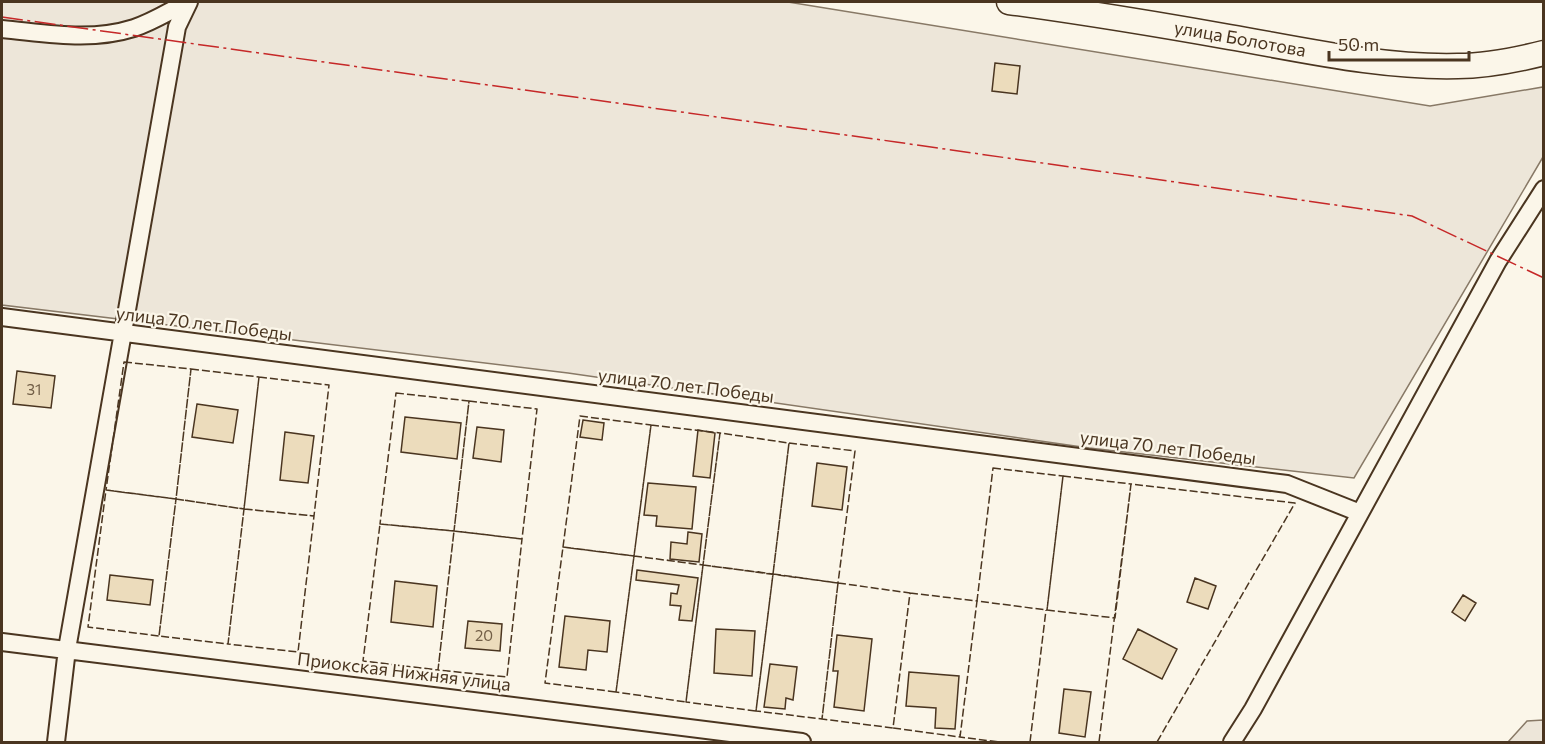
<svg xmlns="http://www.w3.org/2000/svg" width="1545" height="744" font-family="Commissioner,sans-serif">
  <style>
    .green { fill: #ede6d9; stroke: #887966; stroke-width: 1.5 }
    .building { fill: #ecdcbc; stroke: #4a3520; stroke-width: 1.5 }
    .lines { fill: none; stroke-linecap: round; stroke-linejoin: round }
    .minor-casing { stroke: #4a3520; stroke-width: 20 }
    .secondary-casing { stroke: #4a3520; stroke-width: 27 }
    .minor { stroke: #fbf6e9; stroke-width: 16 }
    .secondary { stroke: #fbf6e9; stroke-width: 24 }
    .fence { stroke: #4a3520; stroke-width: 1.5; stroke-dasharray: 8 3; stroke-linecap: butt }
    .power { stroke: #c62828; stroke-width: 1.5; stroke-dasharray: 21 4.5 3 4.5; stroke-linecap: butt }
    .labels { text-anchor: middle; stroke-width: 4.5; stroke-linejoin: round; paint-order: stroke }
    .number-label { font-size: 15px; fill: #725f47 }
    .street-label { font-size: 18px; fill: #4a3520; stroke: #fbf6e9 }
  </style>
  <rect width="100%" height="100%" fill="#fbf6e9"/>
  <path class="green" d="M2,2H788L1430,106L1543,87V157L1354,478L1089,448L568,373L2,305Z
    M1543,720V742H1508L1527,721Z"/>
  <path class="building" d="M995,63L1020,66L1017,94L992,91Z
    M17,371L55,376L51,408L13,404Z
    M197,404L238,410L233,443L192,437Z
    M405,417L461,423L457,459L401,452Z
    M583,420L604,423L602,440L580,437Z
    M477,427L504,430L501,462L473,458Z
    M698,430L715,433L710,478L693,476Z
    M285,432L314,436L308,483L280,480Z
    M817,463L847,467L842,510L812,506Z
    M648,483L696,487L692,529L656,526L657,516L644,515Z
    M688,532L702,534L699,562L670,559L671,542L687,544Z
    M637,570L698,578L692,621L679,620L681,606L670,605L671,593L677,594L679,585L636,580Z
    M110,575L153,580L150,605L107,600Z
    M1195,578L1216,586L1208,609L1187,602Z
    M395,581L437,586L433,627L391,622Z
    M1463,595L1476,603L1465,621L1452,612Z
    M565,616L610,621L607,652L588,650L586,670L559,667Z
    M468,621L502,624L500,651L465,648Z
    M716,629L755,631L752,676L714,673Z
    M1138,629L1177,649L1162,679L1123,659Z
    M837,635L872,639L864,711L834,707L838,671H833Z
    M770,664L797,667L793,700L786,698L785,709L764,707Z
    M909,672L959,676L955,729L935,728L936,708L906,706Z
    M1064,689L1091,692L1085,737L1059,733Z"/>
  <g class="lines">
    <g class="minor-casing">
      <path id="minor" d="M2,29C46,33 90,42 134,28C153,22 171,10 188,2
        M2,317L1287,484L1360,513
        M2,642L802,742
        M56,742L67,649L177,27L189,2
        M1232,742L1253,709L1498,261L1544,189"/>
    </g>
    <g class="secondary-casing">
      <g id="secondary">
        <path id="s1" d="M1009,2C1082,12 1156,24 1229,37C1304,50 1382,68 1458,66C1487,66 1516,60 1544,53"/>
      </g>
    </g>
    <use href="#minor" class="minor"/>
    <use href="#secondary" class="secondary"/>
    <path class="fence" d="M124,362L191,369L176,499L106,490Z
      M191,369L259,377L244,509L176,499Z
      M259,377L329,385L314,516L244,509Z
      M396,393L469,401L454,531L380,524Z
      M469,401L537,409L522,539L454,531Z
      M580,416L651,425L634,556L563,547Z
      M651,425L720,433L703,565L634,556Z
      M993,468L1063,476L1047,610L977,601Z
      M1063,476L1131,484L1115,618L1047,610Z
      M106,490L176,499L159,636L88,627Z
      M176,499L244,509L228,644L159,636Z
      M244,509L314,516L298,652L228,644Z
      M380,524L454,531L438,670L363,661Z
      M454,531L522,539L507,677L438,670Z
      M563,547L634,556L616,692L545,683Z
      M634,556L703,565L686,702L616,692Z
      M703,565L773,574L756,711L686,702Z
      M773,574L789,443L855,451L838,583L703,565L720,433L789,443L773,574
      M773,574L838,583L822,719L756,711Z
      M838,583L910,593L893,728L822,719Z
      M910,593L977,601L960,737L893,728Z
      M960,734V737L999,742
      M1030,742L1046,610
      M1099,742L1131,484L1295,503L1157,742"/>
    <path class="power" d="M2,17L896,142L1412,216L1544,278"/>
  </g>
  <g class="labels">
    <g class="number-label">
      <text x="34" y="395">31</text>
      <text x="484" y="641">20</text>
    </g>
    <g class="street-label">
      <text dy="6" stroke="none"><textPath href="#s1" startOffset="234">улица Болотова</textPath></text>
      <text transform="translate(204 324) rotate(7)" y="6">улица 70 лет Победы</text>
      <text transform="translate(686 386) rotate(7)" y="6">улица 70 лет Победы</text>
      <text transform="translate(1168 448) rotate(7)" y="6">улица 70 лет Победы</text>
      <text transform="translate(404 672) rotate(7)" y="6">Приокская Нижняя улица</text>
    </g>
  </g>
  <rect width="1545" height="744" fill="none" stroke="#4a3520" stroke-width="6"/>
  <path d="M1329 51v9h140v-9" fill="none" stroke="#4a3520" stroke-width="3"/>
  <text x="1338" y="51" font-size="18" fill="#4a3520" stroke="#fbf6e9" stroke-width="4.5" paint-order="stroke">50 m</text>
</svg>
